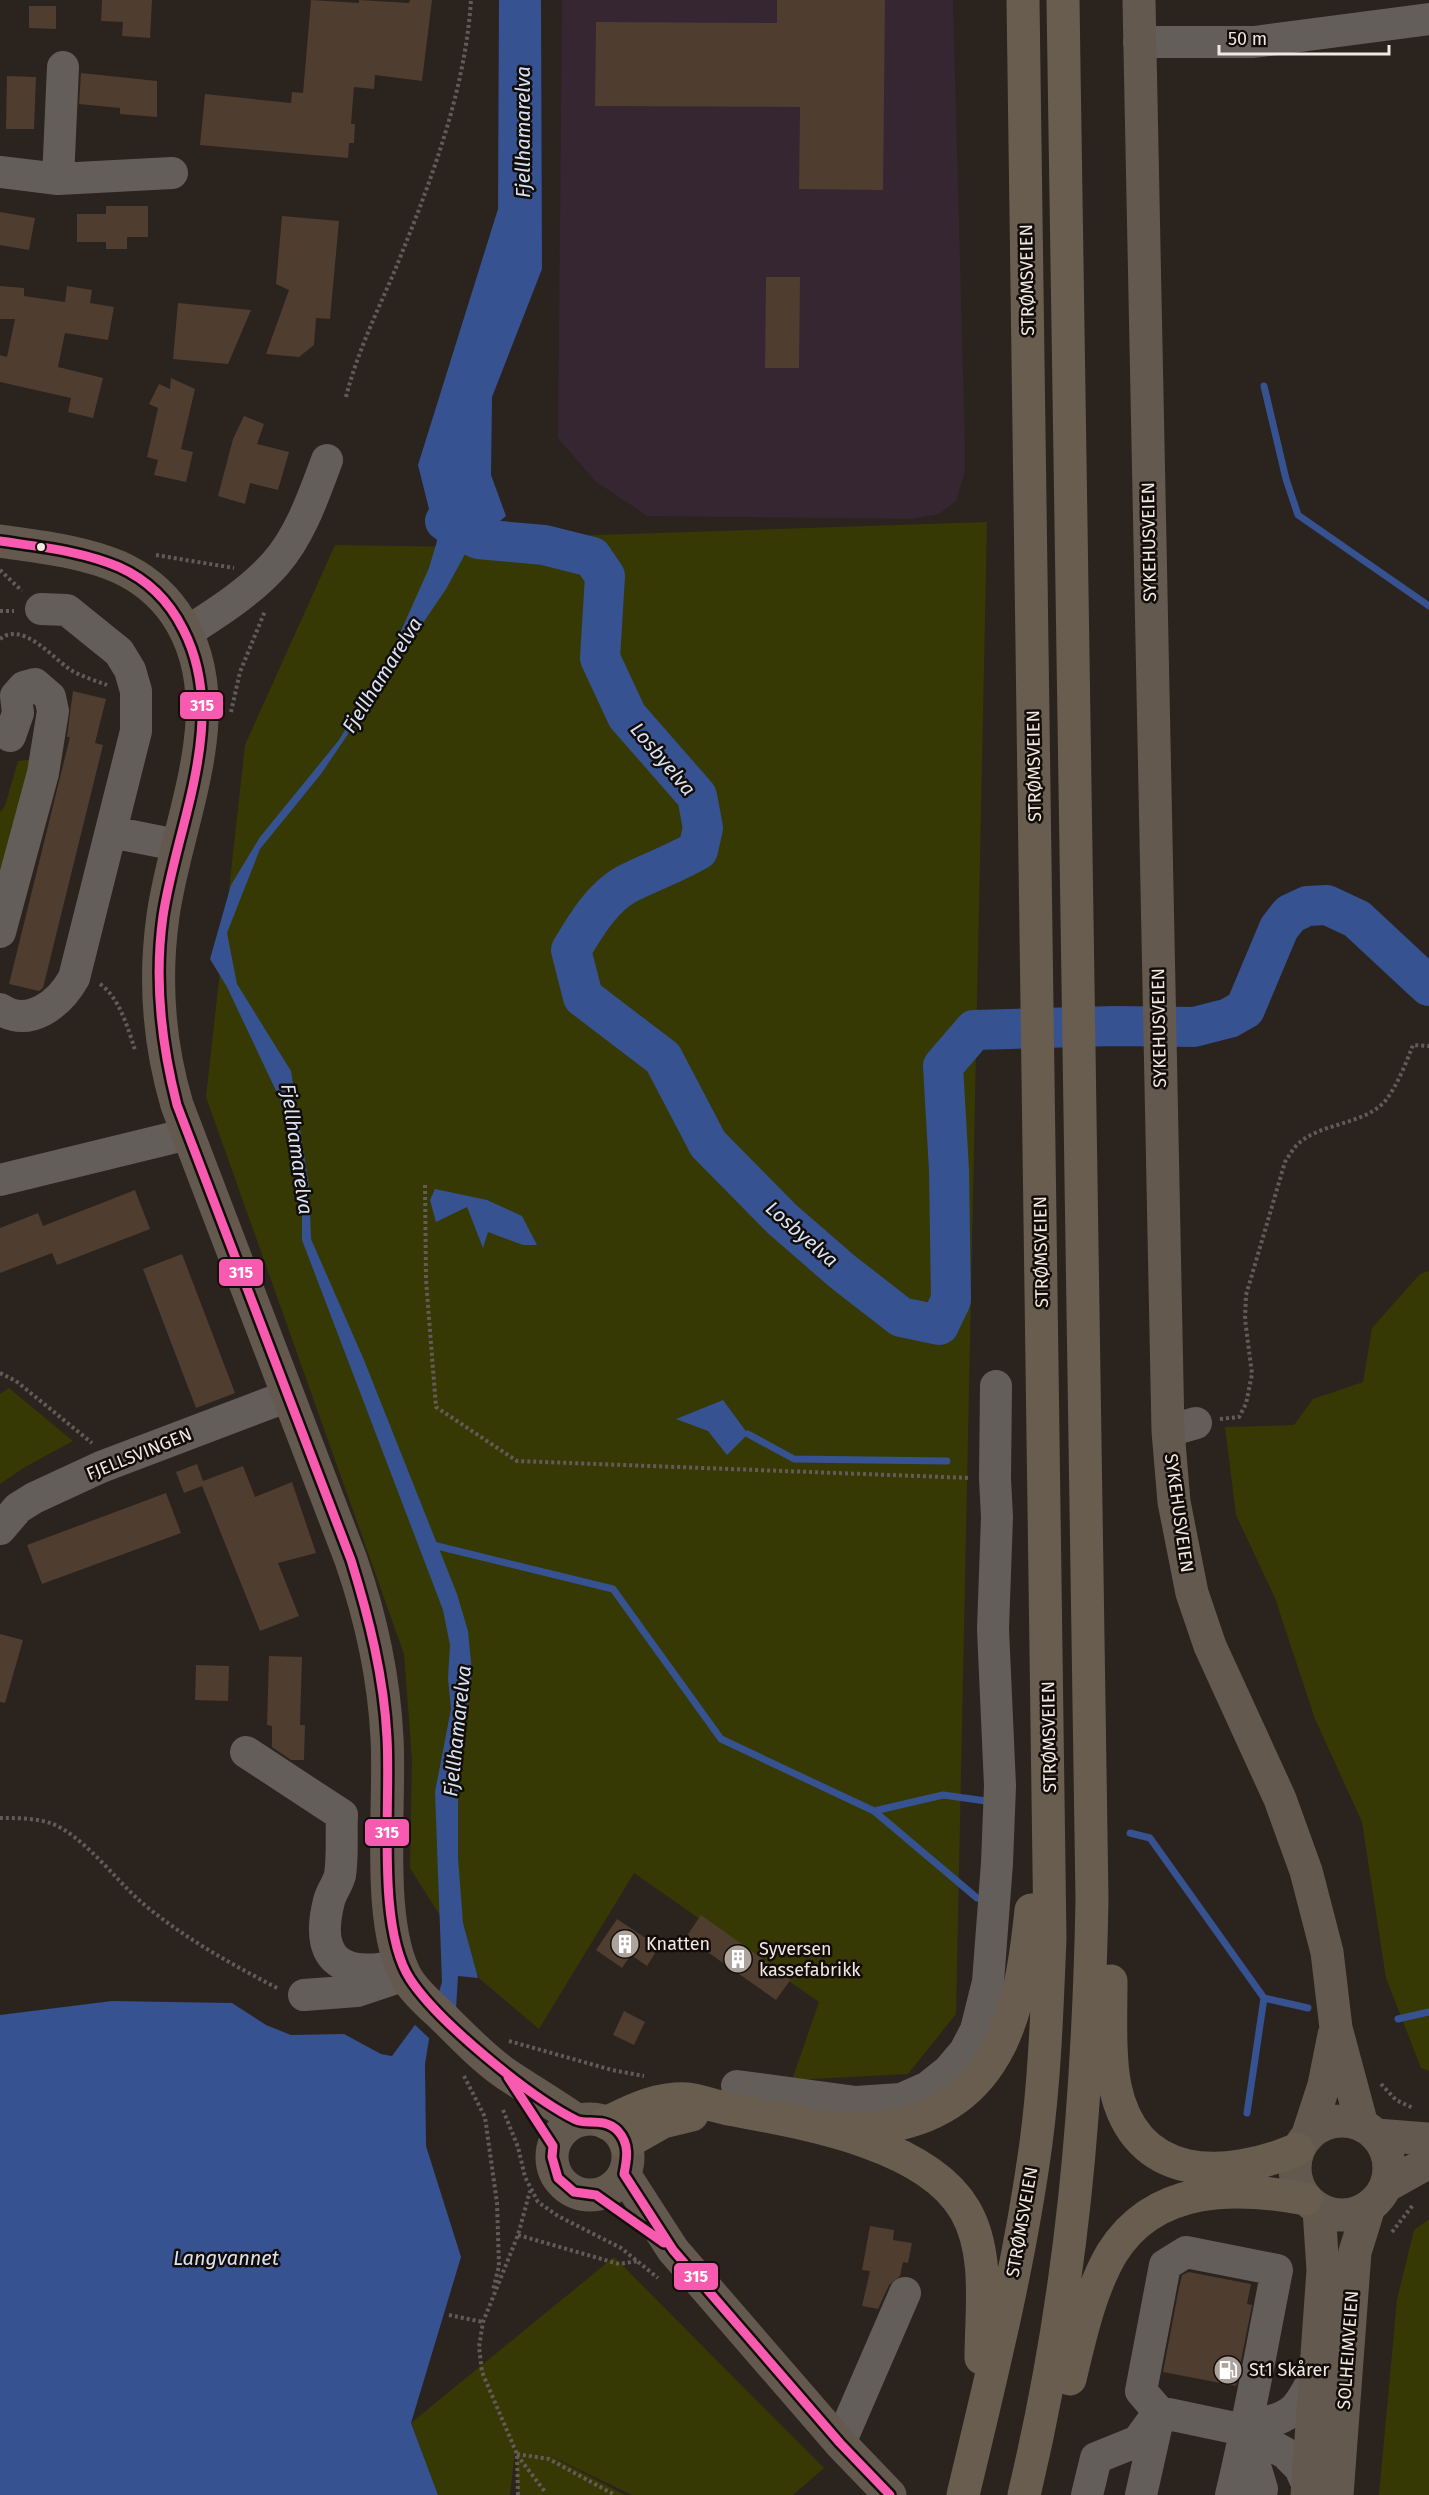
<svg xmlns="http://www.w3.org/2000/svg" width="1429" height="2495" font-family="'Fira Sans',sans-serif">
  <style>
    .industrial { fill: #352631 }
    .green { fill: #363904 }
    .water { fill: #365291 }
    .pier { fill: #2b231e }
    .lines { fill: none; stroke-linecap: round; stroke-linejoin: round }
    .stream { stroke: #365291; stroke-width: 7 }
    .river { stroke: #365291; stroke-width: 40 }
    .building { fill: #4f3d2f }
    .path { stroke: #625b58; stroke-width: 4; stroke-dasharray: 3 3; stroke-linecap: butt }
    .minor { stroke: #645e5a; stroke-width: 32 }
    .major { stroke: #63594f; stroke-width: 33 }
    .highway { stroke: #685d4f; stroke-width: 33 }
    .bus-1-casing { stroke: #130d09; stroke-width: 14 }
    .bus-1 { stroke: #f75aaf; stroke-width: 9 }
    .bus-dot { fill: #f2e8e2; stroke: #130d09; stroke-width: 2 }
    .labels { text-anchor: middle; stroke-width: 5; stroke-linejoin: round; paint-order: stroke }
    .street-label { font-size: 18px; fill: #f2e8e2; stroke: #130d09 }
    .poi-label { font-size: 18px; fill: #f2e8e2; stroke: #130d09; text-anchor: start }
    .water-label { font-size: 20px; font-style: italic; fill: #d8e3f7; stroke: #130d09 }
    .line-badge { stroke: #130d09; stroke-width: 2 }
    .badge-label { font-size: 16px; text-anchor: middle; font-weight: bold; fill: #fff }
  </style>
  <rect width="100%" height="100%" fill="#2b231e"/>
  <path class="industrial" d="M562,0H953L965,445V471L956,501L939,514L910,519L647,516L595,481L558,438Z"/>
  <path class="green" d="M987,522L956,2014L908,2074L792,2080L819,2002L634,1873L539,2029L480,1979L410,1868L412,1760L404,1654L206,1097L245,745L335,545L469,547L478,539Z
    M35,759L0,898V812L5,806L18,761Z
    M1429,1271V2071L1421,2068L1386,1978L1362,1822L1315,1719L1275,1598L1236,1515L1225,1427L1294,1425L1313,1399L1363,1382L1372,1328L1420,1274Z
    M9,1388L73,1441L25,1467L0,1484V1394Z
    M1429,2219V2495H1379L1397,2299L1414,2230Z
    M614,2257L824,2468L793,2495H632L547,2454L625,2495H518L516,2444L510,2495H438L411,2423Z"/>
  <path class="water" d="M499,0H541L542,269L492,397L491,475L506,516L469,547L446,589L321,774L260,849L227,933L237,984L291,1071L309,1186L311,1239L364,1360L457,1594L468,1631L472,1672L458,1785V1858L463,1923L478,1978L458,1976L456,2009L429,2039L425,2064L426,2146L461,2257L411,2423L438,2495H0V2015L112,2001L232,2003L266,2025L291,2035L344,2034L381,2054L392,2056L439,1992L442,1982L435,1792L451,1709L448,1678L450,1645L443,1610L302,1240V1193L296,1133L227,987L210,959L231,885L260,837L339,740L393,649L429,568L437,541L418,465L498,209Z
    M435,1189L487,1200L522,1216L537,1245H523L488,1232L483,1248L467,1207L436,1222L430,1200Z
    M723,1400L748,1434L727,1455L708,1431L676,1419Z"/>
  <path class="pier" d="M436,1991L457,2012L432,2041L413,2023Z"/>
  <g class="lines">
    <path class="stream" d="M1264,386L1286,479L1298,515L1429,606
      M748,1434L794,1459L947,1461
      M429,1544L613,1589L721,1739L874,1811L977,1898
      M874,1811L943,1795L986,1801
      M1130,1833L1150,1838L1264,1998L1247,2113
      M1264,1998L1308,2008
      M1398,2019L1429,2012"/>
    <path class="river" d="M445,521L478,539L544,545L592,557L605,576L600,658L627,716L697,796L703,828L698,850C674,864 648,873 625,885C601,899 585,927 571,950L583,997L663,1058L708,1144L782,1219L843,1272L901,1317L939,1325L951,1300L949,1170L943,1066L974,1030L1114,1026L1194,1027L1229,1018L1245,1009L1279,928L1290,914L1307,906L1327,905L1357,919L1429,986"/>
  </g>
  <path class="building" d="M102,0H152L150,38L122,36L123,22L101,21Z
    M311,0L359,3V0L409,3L410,0H432L422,81L375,75L374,89L354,87L351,124H355L354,143H349L348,158L200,145L205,94L291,103L292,92L303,93Z
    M777,0H885L883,190L799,189L800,107L595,106L596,22L777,23Z
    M29,6H56V29L29,28Z
    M81,73L157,81V117L120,114V108L79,104Z
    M7,76L36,77L34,129H6Z
    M106,206H148V237H127V249H106V242H77V214H106Z
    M0,212L35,218L29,250L0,245Z
    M282,216L339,221L330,319L316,318L314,345L299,357L266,354L289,290L276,284Z
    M766,277H800L799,368H765Z
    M0,286L24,288V296L65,302L67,286L92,290L90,303L114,307L108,340L65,333L58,367L103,378L93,418L68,412L71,398L0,382V355L7,357L15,319H0Z
    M178,303L251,310L228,364L173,359Z
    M171,378L195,389L181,449L193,452L186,482L154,475L158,460L147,457L158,408L149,404L159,384L170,389Z
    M244,416L264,424L257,444L289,452L278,490L250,483L245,504L218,496L233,439Z
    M73,691L106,699L95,743L103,745L43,988L39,991L9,984L70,737H67Z
    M135,1190L150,1229L57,1265L52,1253L0,1273V1228L38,1213L43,1226Z
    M182,1254L235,1393L196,1408L143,1269Z
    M197,1464L203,1481L243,1466L255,1497L292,1482L316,1553L278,1563L299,1616L260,1631L202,1486L184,1493L176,1472Z
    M166,1493L181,1533L42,1584L27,1545Z
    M0,1634L23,1640L5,1703L0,1702Z
    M269,1656L302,1657L300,1725H305L304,1760H291L272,1747V1726L267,1725Z
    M196,1665L229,1666L228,1701L195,1700Z
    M701,1915L791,1979L776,2000L686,1937Z
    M617,1919L659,1947L647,1966L631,1955L622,1968L596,1950Z
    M624,2011L645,2022L634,2045L613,2035Z
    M870,2226L894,2230L893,2240L912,2243L908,2263L903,2262L900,2276L889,2285L878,2309L862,2306L870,2271L862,2270Z
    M1189,2272L1251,2284L1247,2304L1252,2305L1236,2386L1163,2372L1179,2288L1182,2275Z"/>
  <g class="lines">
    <path class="path" d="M346,397C357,353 377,312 395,270C430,184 465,93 471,0
      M156,555L234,568
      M0,570L22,591
      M0,611H14
      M0,639C22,621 51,656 68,668C79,676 94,680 107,685
      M231,712L240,672L265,611
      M100,984C119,997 128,1028 135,1050
      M425,1185L426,1280L436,1407L517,1461L970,1478
      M0,1373L16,1381L92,1443
      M1220,1419L1239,1417L1246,1404L1252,1374L1245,1319L1246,1295L1285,1162C1289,1156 1293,1148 1299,1143C1323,1122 1365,1125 1386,1100C1398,1084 1406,1063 1413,1045L1429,1046
      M0,1818C16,1818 34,1818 50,1823C82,1834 115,1879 140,1901C182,1937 231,1964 279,1989
      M509,2041L612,2070L644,2076
      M464,2076L485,2117L497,2203L499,2266L493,2290
      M1381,2084L1396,2100L1413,2108
      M503,2110L518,2147L525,2177L538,2202L558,2216L621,2248L658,2278
      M1392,2232L1413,2205
      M518,2235L619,2264L638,2261
      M449,2315L483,2322
      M517,2454L549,2459L615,2495
      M517,2455L546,2493
      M518,2495L517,2454L482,2372L479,2347L483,2322L518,2235L530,2191"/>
    <path class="minor" d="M1139,42H1254L1429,19
      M0,172L58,179L172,173
      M58,179L63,67
      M187,632C218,612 250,592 275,564C300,536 314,495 327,460
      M111,832L177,845
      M0,932L43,773L53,711L50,697L35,684L24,687L16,696L18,713L10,736
      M0,1009C29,1029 60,1003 74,978L136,731V691L130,670L119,652L67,610L41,609
      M0,1180L188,1134
      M1168,1431L1196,1423
      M0,1529L18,1508L34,1498L101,1467L288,1396
      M246,1752L342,1815C341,1834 343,1856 340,1875C338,1884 331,1892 329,1901C313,1964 346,1978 401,1965
      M304,1995L357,1991L393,1979
      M737,2086L856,2102L901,2099L928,2087L948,2071L965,2051L976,2030L988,1982L997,1863L1000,1786L993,1629L997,1517L995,1479L996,1386
      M1244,2430C1291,2413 1292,2422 1316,2374
      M1246,2436L1262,2489L1261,2495
      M840,2443L905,2293
      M1087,2495L1096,2458L1138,2441L1159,2412
      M1141,2495L1158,2419
      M1231,2495C1249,2421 1262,2345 1277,2270L1186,2252L1165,2265L1141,2391L1159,2412L1244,2430L1285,2453L1300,2468L1308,2486"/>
    <path class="major" d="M1139,0L1168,1431L1174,1502L1192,1593L1210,1646L1280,1799L1306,1871L1327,1952L1336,2028L1362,2125
      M0,541C40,547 82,551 119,567C141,577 161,593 175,613C237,703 176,820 163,916C154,980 159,1044 177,1105L351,1560C371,1618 384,1677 387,1738C391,1802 375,1926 408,1980C417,1994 430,2005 442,2016C462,2036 483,2058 506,2074C530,2090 555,2105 578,2121
      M552 2157a38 38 0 1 1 76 0a38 38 0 1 1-76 0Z
      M1295 2168a47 47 0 1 1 94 0a47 47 0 1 1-94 0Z
      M1308,2134L1324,2085L1334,2035
      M1376,2135L1429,2139
      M624,2174L673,2250L840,2443L890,2495
      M1386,2186L1429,2162
      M1307,2495L1323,2270L1319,2210
      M1337,2495L1355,2252L1369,2207"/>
    <path class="highway" d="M1111,1981C1111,2012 1109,2056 1115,2086C1135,2183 1225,2180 1298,2149
      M606,2123C628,2112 650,2101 675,2099C693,2097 706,2104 724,2108C796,2122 925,2141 965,2210C990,2253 981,2311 981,2358
      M821,2127C843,2127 868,2130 890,2126C1003,2105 1021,2008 1031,1910
      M626,2143L663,2122L692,2115
      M1070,2379C1080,2338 1090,2290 1112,2253C1155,2184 1236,2186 1306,2199
      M963,2495C991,2378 1020,2262 1036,2143C1045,2076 1047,2007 1050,1939L1023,0
      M1024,2495C1072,2294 1088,2106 1092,1900L1063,0"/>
    <g class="bus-1-casing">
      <path id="bus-1" d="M0,541C40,547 82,551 119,567C148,580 169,601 183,629C230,720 177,823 163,916C154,980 161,1043 177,1105L351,1560C369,1618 384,1677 387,1738C391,1803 376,1926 410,1979C438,2022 530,2097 576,2120C587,2125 604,2117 618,2131C630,2144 627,2159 624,2174L673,2250L840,2443L890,2495
        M508,2077L553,2146L552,2157L558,2178L574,2192L596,2195L664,2243"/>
    </g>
    <use href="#bus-1" class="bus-1"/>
  </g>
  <defs>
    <g id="building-disc" transform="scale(1.5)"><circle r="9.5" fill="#aca39d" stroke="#130d09"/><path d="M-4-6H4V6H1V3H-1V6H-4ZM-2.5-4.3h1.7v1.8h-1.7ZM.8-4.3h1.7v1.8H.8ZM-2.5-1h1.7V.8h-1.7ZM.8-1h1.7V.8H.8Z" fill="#fff"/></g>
    <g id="fuel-disc" transform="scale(1.5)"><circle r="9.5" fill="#aca39d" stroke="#130d09"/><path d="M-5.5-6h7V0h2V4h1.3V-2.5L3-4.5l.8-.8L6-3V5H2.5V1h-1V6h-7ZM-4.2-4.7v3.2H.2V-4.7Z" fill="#fff"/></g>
  </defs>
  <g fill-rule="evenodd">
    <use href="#building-disc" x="625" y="1944"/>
    <use href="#building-disc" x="738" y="1959"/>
    <use href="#fuel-disc" x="1228" y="2370"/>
  </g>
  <circle class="bus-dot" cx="41" cy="547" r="5"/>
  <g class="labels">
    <g class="street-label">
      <text transform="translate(1027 280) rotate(-91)" y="6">STRØMSVEIEN</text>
      <text transform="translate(1149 542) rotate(-91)" y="6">SYKEHUSVEIEN</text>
      <text transform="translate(1034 766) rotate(-91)" y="6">STRØMSVEIEN</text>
      <text transform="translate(1159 1028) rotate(-91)" y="6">SYKEHUSVEIEN</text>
      <text transform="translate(1041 1252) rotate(-91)" y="6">STRØMSVEIEN</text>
      <text transform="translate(139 1454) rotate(-22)" y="6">FJELLSVINGEN</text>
      <text transform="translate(1179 1513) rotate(82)" y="6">SYKEHUSVEIEN</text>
      <text transform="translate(1049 1737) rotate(-91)" y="6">STRØMSVEIEN</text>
      <text transform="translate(1022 2222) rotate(-80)" y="6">STRØMSVEIEN</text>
      <text transform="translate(1348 2350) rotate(-86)" y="6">SOLHEIMVEIEN</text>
    </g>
    <g class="poi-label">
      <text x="646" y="1950">Knatten</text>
      <text x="759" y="1955">Syversen<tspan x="759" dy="21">kassefabrikk</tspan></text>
      <text x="1249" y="2376">St1 Skårer</text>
    </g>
    <g class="water-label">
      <text transform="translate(523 132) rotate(-90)" y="7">Fjellhamarelva</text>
      <text transform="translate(382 675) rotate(-58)" y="7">Fjellhamarelva</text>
      <text transform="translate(663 759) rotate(50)" y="7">Losbyelva</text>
      <text transform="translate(297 1149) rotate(82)" y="7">Fjellhamarelva</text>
      <text transform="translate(802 1234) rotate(41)" y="7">Losbyelva</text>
      <text transform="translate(457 1731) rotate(-84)" y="7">Fjellhamarelva</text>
      <text x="226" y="2265">Langvannet</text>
    </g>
  </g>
  <g class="line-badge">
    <rect x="179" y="691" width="45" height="29" rx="6" fill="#f75aaf"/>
    <rect x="218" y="1258" width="46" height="29" rx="6" fill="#f75aaf"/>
    <rect x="364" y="1818" width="46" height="29" rx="6" fill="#f75aaf"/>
    <rect x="673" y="2262" width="46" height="29" rx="6" fill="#f75aaf"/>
  </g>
  <g class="badge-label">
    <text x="202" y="711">315</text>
    <text x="241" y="1278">315</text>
    <text x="387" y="1838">315</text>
    <text x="696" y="2282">315</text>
  </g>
  <path d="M1219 45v9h170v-9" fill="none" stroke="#f2e8e2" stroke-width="3"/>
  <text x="1228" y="45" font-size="18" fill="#f2e8e2" stroke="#130d09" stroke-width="4.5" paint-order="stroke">50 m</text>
</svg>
